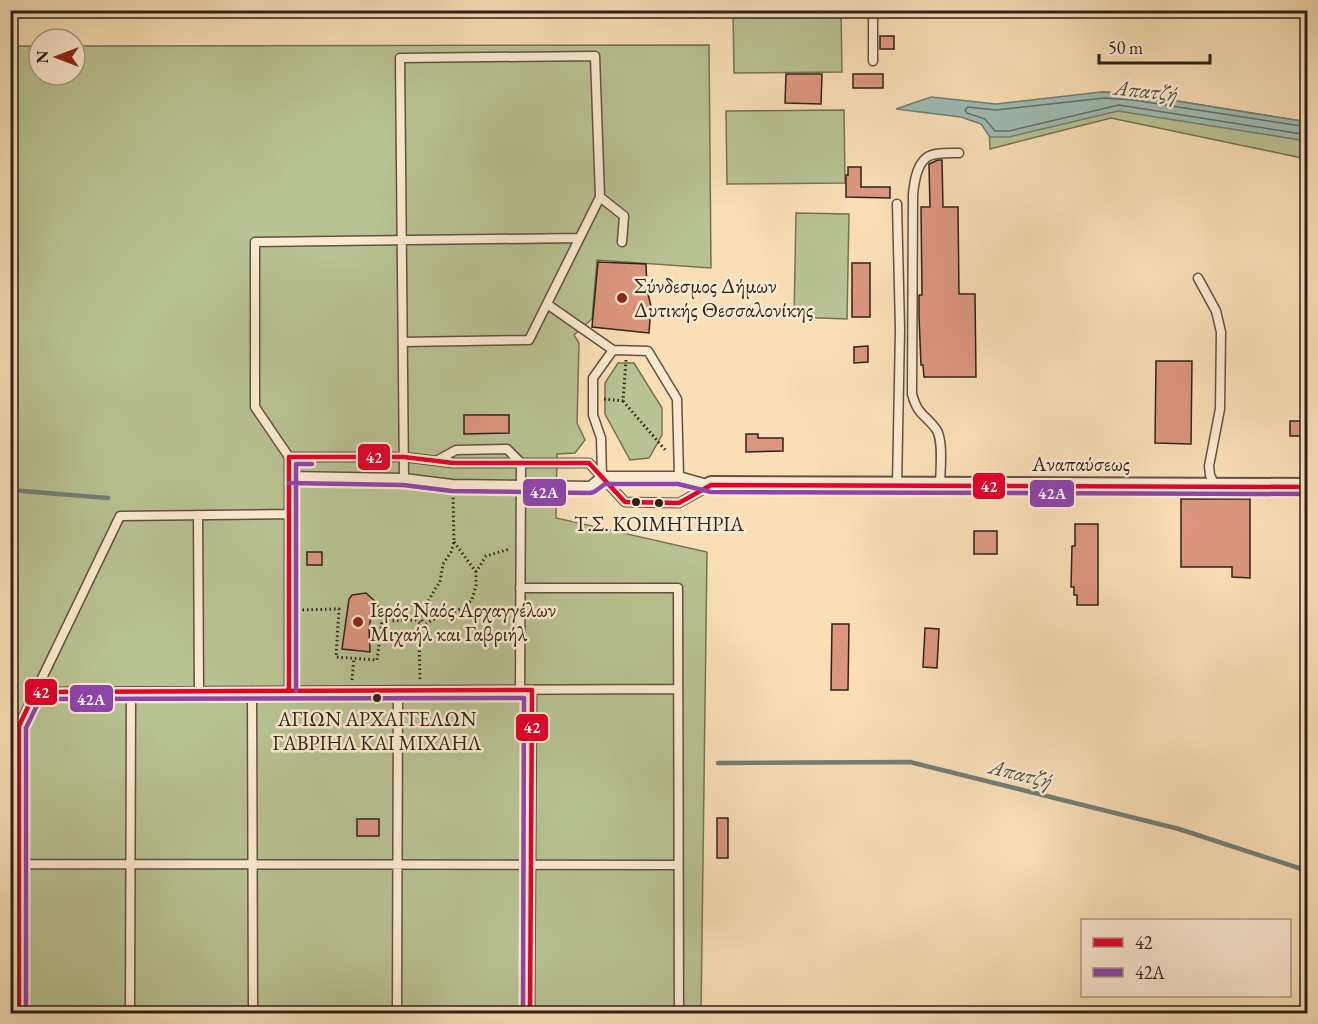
<svg xmlns="http://www.w3.org/2000/svg" width="1318" height="1024" font-family="'EB Garamond',serif">
  <style>
    .green { fill: #b8c292; stroke: #737256; stroke-width: 1.5 }
    .water { fill: #9ebbb3; stroke: #717e76; stroke-width: 1.5 }
    .lines { fill: none; stroke-linecap: round; stroke-linejoin: round }
    .shore { stroke: #666e67; stroke-width: 1.5 }
    .stream { stroke: #717e76; stroke-width: 4.5 }
    .building { fill: #dc967f; stroke: #2e221b; stroke-width: 1.5 }
    .lane-casing { stroke: #615142; stroke-width: 11 }
    .street-casing { stroke: #615142; stroke-width: 20 }
    .path { stroke: #2e221b; stroke-width: 3; stroke-dasharray: 1.5 3; stroke-linecap: butt }
    .lane { stroke: #fbead0; stroke-width: 8 }
    .street { stroke: #fbead0; stroke-width: 16 }
    .bus-1-casing { stroke: #fbead0; stroke-width: 9 }
    .bus-2-casing { stroke: #fbead0; stroke-width: 9 }
    .bus-1 { stroke: #e4002b; stroke-width: 4.5 }
    .bus-2 { stroke: #8e44ad; stroke-width: 4.5 }
    .poi-dot { fill: #8f2418; stroke: #fbead0; stroke-width: 2 }
    .bus-dot { fill: #2e221b; stroke: #fbead0; stroke-width: 2 }
    .labels { text-anchor: middle; stroke-width: 5; stroke-linejoin: round; paint-order: stroke }
    .bus-label { font-size: 20px; fill: #2e221b; stroke: #fbead0 }
    .poi-label { font-size: 21px; fill: #2e221b; stroke: #fbead0; text-anchor: start }
    .street-label { font-size: 21px; fill: #2e221b; stroke: #fbead0 }
    .water-label { font-size: 22px; font-style: italic; fill: #505049; stroke: #fbead0 }
    .line-badge { stroke: #fbead0; stroke-width: 2 }
    .badge-label { font-size: 16px; text-anchor: middle; font-weight: bold; fill: #fff }
  </style>
  <rect width="100%" height="100%" fill="#f9deb6"/>
  <filter id="stains"><feTurbulence type="fractalNoise" baseFrequency=".00333" numOctaves="4"/><feColorMatrix values="0 0 0 0 .2 0 0 0 0 .09 0 0 0 0 .02 0 0 0 .5 -.17"/></filter>
  <radialGradient id="worn" r=".72"><stop offset=".6" stop-color="#630" stop-opacity="0"/><stop offset="1" stop-color="#630" stop-opacity=".3"/></radialGradient>
  <path class="green" d="M733,11H841L842,72L734,73Z
    M709,45L711,268L597,260L592,319L574,335L579,343L577,423L585,440L575,453L557,454L556,518L707,552L701,1013H11L10,46H39V75H75V46Z
    M1104,92L1127,93L1307,122V159L1111,118L990,149L989,123Z
    M844,110L845,183L727,184L726,111Z
    M796,213L849,214L847,319L794,317Z
    M618,363H634L662,408V435L649,458L630,460L605,414V383Z"/>
  <path class="water" d="M1101,92L1133,94L1307,122V141L1118,111L1009,137H990L981,124L961,117L896,109L931,97L996,104Z"/>
  <g class="lines">
    <path class="shore" d="M1308,127L1133,100L1104,98L996,110L968,107L965,110L967,113L985,119L995,131H1009L1119,105L1308,135"/>
    <path class="stream" d="M10,490L108,498
      M718,763L910,762L1179,829L1308,871"/>
  </g>
  <path class="building" d="M880,36H894V49H880Z
    M786,74H822L821,104L785,103Z
    M853,74H883V88H853Z
    M938,160H942L943,207H958L959,294H975L976,377H924L923,365H921L919,316V295H922L921,207H930L929,164Z
    M848,167H861V187H890V198L846,197V175H848Z
    M598,262L646,264L647,290L651,306L649,333L592,327Z
    M852,263H870V317H852Z
    M868,346V362L854,363V347Z
    M1156,361H1192L1191,444L1155,443Z
    M464,415H509V433L464,434Z
    M1290,421H1308V436H1290Z
    M746,434H758V438H783V451L746,452Z
    M1181,499H1250V578L1232,577V567H1181Z
    M1075,524H1098V605H1077V595H1074V587H1071L1072,546H1075Z
    M974,531H997V554H974Z
    M307,552H322V565H307Z
    M366,593L378,604V616L371,617L369,627L370,652L342,649L349,599L352,595Z
    M832,624H849L848,690H831Z
    M925,628L939,629L937,668L923,667Z
    M717,818H728V858H717Z
    M357,819H379V836H357Z"/>
  <g class="lines">
    <g class="lane-casing">
      <path id="lane" d="M873,61V10
        M600,197L624,216L622,242
        M1198,278L1216,311L1221,332L1220,409L1209,466L1210,475L1215,486
        M547,304L613,350
        M403,342L529,340L600,197L595,56L400,58C401,198 402,338 404,478
        M289,457H404L453,463H589L625,502L679,503L711,485
        M436,461L456,450L507,449L521,463L520,690
        M289,476L404,478L452,484L590,486L602,476H679L711,485
        M602,476L601,438L593,415V378L613,350L648,351L677,399L679,476
        M897,486L900,329L897,204
        M940,486C940,472 944,440 936,429C925,414 918,416 912,394L913,195C914,184 916,166 926,158C933,152 950,153 959,153
        M198,515L199,692
        M520,588H678L679,1014
        M252,691L253,1014
        M289,691V457L255,407V242L579,238
        M35,692L678,689
        M19,864L678,865
        M19,1014V726L120,516L289,514
        M130,1014L131,692
        M397,1014L398,691
        M530,1014L532,690"/>
    </g>
    <g class="street-casing">
      <path id="street" d="M711,485L1308,487"/>
    </g>
    <path class="path" d="M604,399L623,401L626,360
      M623,401L667,452
      M454,542L476,572
      M298,610L339,609L336,657L377,660L382,621L416,620L423,626L432,620L463,608L472,600L476,585V572L486,556L510,549
      M420,679L419,637L423,626L421,614L435,589L440,582L443,564L451,552L454,542L453,495
      M352,680L354,658"/>
    <use href="#lane" class="lane"/>
    <use href="#street" class="street"/>
    <g class="bus-1-casing">
      <path id="bus-1" d="M289,691V457H404L453,463H589L625,502L679,503L711,485L1308,487
        M19,1014V726L35,692L532,690L530,1014"/>
    </g>
    <g class="bus-2-casing">
      <path id="bus-2" d="M289,483L403,485L452,491L590,493L594,492L605,484H678L711,492L1308,494
        M296,691V464H312
        M26,1014V728L40,699L524,698L523,1014"/>
    </g>
    <use href="#bus-1" class="bus-1"/>
    <use href="#bus-2" class="bus-2"/>
  </g>
  <g class="poi-dot">
    <circle cx="622" cy="298" r="6"/>
    <circle cx="358" cy="622" r="6"/>
  </g>
  <g class="bus-dot">
    <circle cx="636" cy="502" r="5"/>
    <circle cx="659" cy="503" r="5"/>
    <circle cx="377" cy="698" r="5"/>
  </g>
  <g class="labels">
    <g class="bus-label">
      <text x="659" y="531">Τ.Σ. ΚΟΙΜΗΤΗΡΙΑ</text>
      <text x="377" y="726">ΑΓΙΩΝ ΑΡΧΑΓΓΕΛΩΝ<tspan x="377" dy="24">ΓΑΒΡΙΗΛ ΚΑΙ ΜΙΧΑΗΛ</tspan></text>
    </g>
    <g class="poi-label">
      <text x="634" y="293">Σύνδεσμος Δήμων<tspan x="634" dy="24">Δυτικής Θεσσαλονίκης</tspan></text>
      <text x="370" y="617">Ιερός Ναός Αρχαγγέλων<tspan x="370" dy="24">Μιχαήλ και Γαβριήλ</tspan></text>
    </g>
    <g class="street-label">
      <text x="1081" y="471">Αναπαύσεως</text>
    </g>
    <g class="water-label">
      <text transform="translate(1146 90) rotate(6)" y="8">Απατζή</text>
      <text transform="translate(1021 773) rotate(14)" y="8">Απατζή</text>
    </g>
  </g>
  <g class="line-badge">
    <rect x="357" y="443" width="34" height="28" rx="6" fill="#e4002b"/>
    <rect x="972" y="472" width="34" height="28" rx="6" fill="#e4002b"/>
    <rect x="522" y="478" width="45" height="29" rx="6" fill="#8e44ad"/>
    <rect x="1029" y="479" width="46" height="29" rx="6" fill="#8e44ad"/>
    <rect x="24" y="678" width="34" height="28" rx="6" fill="#e4002b"/>
    <rect x="69" y="684" width="45" height="29" rx="6" fill="#8e44ad"/>
    <rect x="515" y="713" width="34" height="29" rx="6" fill="#e4002b"/>
  </g>
  <g class="badge-label">
    <text x="374" y="463">42</text>
    <text x="989" y="492">42</text>
    <text x="544" y="498">42Α</text>
    <text x="1052" y="499">42Α</text>
    <text x="41" y="698">42</text>
    <text x="91" y="705">42Α</text>
    <text x="532" y="733">42</text>
  </g>
  <rect width="1318" height="1024" fill="none" stroke="#f9deb6" stroke-width="36"/>
  <rect x="12" y="12" width="1294" height="1000" fill="none" stroke="#2e221b" stroke-width="3"/>
  <rect x="18" y="18" width="1282" height="988" fill="none" stroke="#2e221b" stroke-width="1.5"/>
  <rect x="1081" y="919" width="210" height="78" fill="#fbead0" stroke="#a99a88" stroke-width="1.5"/>
  <rect x="1093" y="938" width="30" height="9" fill="#e4002b" stroke="#a99a88" stroke-width="1.5"/>
  <text x="1135" y="949" font-size="18" fill="#2e221b">42</text>
  <rect x="1093" y="968" width="30" height="9" fill="#8e44ad" stroke="#a99a88" stroke-width="1.5"/>
  <text x="1135" y="979" font-size="18" fill="#2e221b">42Α</text>
  <g transform="translate(57 57) rotate(270)"><circle r="28" fill="#fbead0" stroke="#a99a88" stroke-width="1.5"/>
  <path d="M0-4.5L10 22L0 15L-10 22Z" fill="#8f2418"/>
  <text y="-9" font-size="16" font-weight="bold" text-anchor="middle" fill="#2e221b">N</text>
  </g>
  <path d="M1099 54v9h111v-9" fill="none" stroke="#2e221b" stroke-width="3"/>
  <text x="1108" y="54" font-size="18" fill="#2e221b" stroke="#fbead0" stroke-width="4.5" paint-order="stroke">50 m</text>
  <rect width="100%" height="100%" filter="url(#stains)"/>
  <rect width="100%" height="100%" fill="url(#worn)"/>
</svg>
